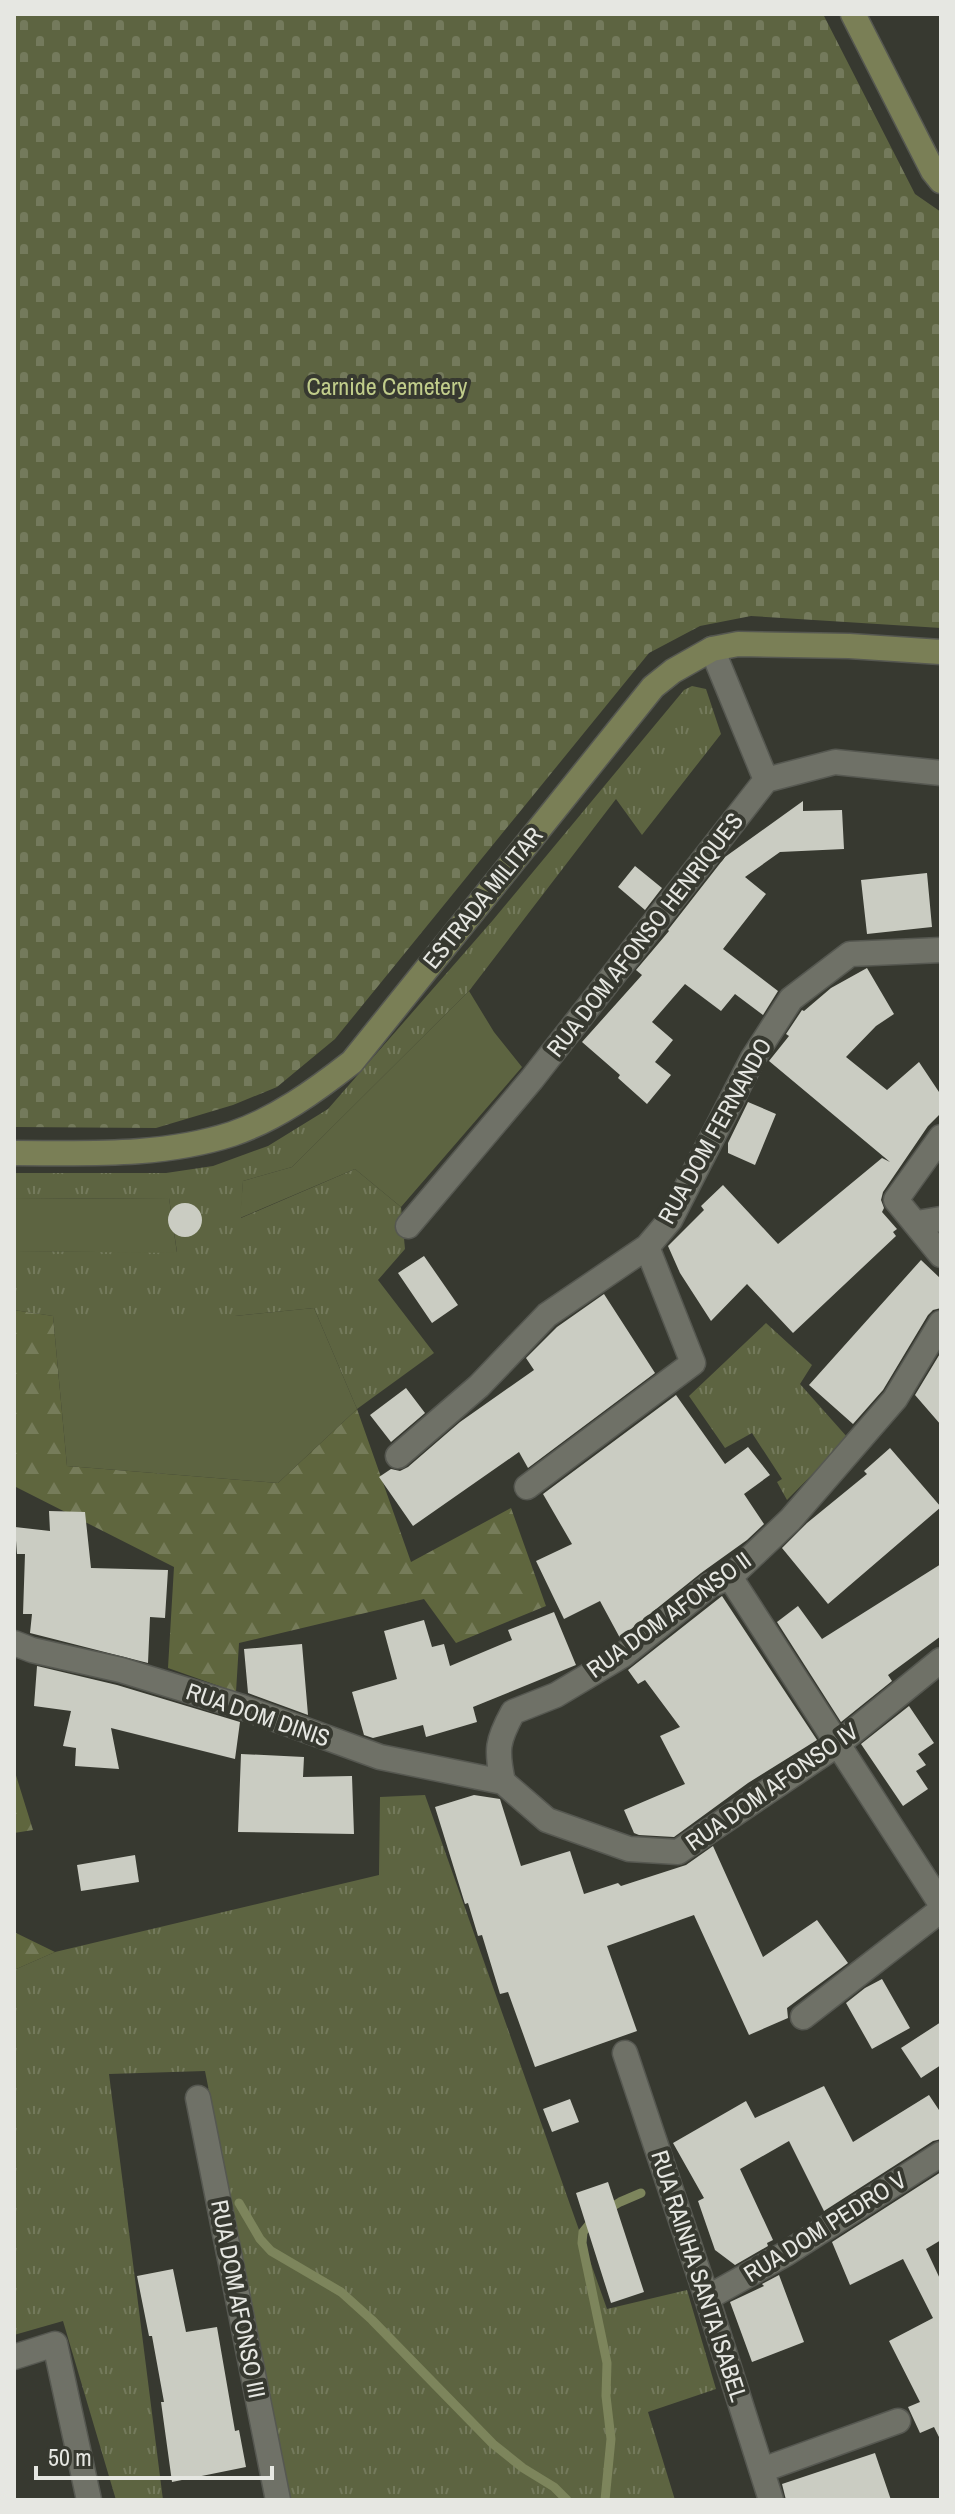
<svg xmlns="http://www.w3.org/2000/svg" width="955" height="2514" font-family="'Archivo Narrow',sans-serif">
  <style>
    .grass { fill: url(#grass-tufts) }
    .forest { fill: url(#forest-firs) }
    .cemetery { fill: url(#cemetery-stones) }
    .green { fill: #5d6441 }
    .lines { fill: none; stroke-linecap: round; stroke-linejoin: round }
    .stream { stroke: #7d855c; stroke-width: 9 }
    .building { fill: #caccc2 }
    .street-casing { stroke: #565851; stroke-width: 27 }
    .secondary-casing { stroke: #565851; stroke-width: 27 }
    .street { stroke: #6f7167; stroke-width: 24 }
    .secondary { stroke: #7a7f56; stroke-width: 24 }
    .labels { text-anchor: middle; stroke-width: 8; stroke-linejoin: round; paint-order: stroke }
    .park-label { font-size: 24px; fill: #c1cd8b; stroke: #373930 }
    .street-label { font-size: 24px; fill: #e6e7e2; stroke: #373930 }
  </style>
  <defs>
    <pattern id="grass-tufts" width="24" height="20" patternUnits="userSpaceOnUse" patternTransform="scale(2)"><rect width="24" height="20" fill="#5d6441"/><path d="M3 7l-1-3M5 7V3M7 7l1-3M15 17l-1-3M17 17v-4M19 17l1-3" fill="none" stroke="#747a5c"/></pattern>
    <pattern id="forest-firs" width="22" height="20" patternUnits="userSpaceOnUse" patternTransform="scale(2)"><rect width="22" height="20" fill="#5f663e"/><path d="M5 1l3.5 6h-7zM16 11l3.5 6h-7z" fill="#767c5a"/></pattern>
    <pattern id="cemetery-stones" width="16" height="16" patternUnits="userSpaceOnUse" patternTransform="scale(2)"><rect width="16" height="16" fill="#5d6441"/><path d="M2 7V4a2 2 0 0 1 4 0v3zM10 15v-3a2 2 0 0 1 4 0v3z" fill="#747a5c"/></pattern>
  </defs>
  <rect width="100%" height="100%" fill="#373930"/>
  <path class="grass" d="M692,686L706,689L721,734L642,835L616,799L469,991L292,1167L243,1181L241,1218L355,1169L401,1207L405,1249L378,1280L434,1353L357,1409L314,1308L235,1316H53L14,1310V1251L177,1252L169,1198L14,1199V1173H166L213,1166L268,1146L328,1109L493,920L684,690Z
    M766,1323L812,1365L800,1384L848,1438L787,1500L777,1482L782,1479L752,1433L725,1448L689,1396Z
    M425,1795L607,2309L687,2290L716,2389L648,2412L675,2500H290L205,2071L109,2074L163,2500H116L63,2321L14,2335V1970L55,1952L379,1875L380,1797Z"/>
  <path class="forest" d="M14,1310L53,1316L67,1466L278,1483L357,1409L411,1562L511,1508L546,1606L456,1643L424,1599L239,1643L236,1692L168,1668L174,1567L14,1486Z
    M14,1769L33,1830L14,1833Z
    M14,1932L55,1952L14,1970Z"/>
  <path class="cemetery" d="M14,14H823L915,194L941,212V628L751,616L700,626L649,653L335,1039L277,1087L233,1105L156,1128L14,1127Z"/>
  <path class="green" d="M469,991L494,1032L522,1067L401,1207L355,1169L240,1218L243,1181L292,1167Z
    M169,1198L177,1253L14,1251V1199Z
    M314,1308L357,1409L278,1483L67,1466L53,1316H235Z"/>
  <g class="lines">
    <path class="stream" d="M239,2203L260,2239L271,2251L341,2292L372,2320L493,2444L523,2468L554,2487L567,2500
      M605,2211L620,2202L641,2193
      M593,2220L583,2232L582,2243L607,2363L606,2396L611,2439L605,2500"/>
  </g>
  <path class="building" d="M803,801V811L842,810L844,849L780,852L745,877L766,894L723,949L778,991L763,1015L735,994L721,1011L685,984L652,1022L673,1040L655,1062L671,1075L647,1104L618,1078L620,1075L582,1042L642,975L636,970L669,931L668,930L725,857Z
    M635,866L662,888L645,910L618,887Z
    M927,873L932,927L867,934L861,880Z
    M867,968L894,1014L876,1026L846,1057L887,1090L919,1062L941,1095V1113L928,1126L883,1192L881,1200L884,1208L882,1212L897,1229L893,1232L896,1236L793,1333L747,1284L711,1321L680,1273L668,1246L704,1210L701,1206L723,1185L778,1244L882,1158L890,1162L769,1061L789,1036L786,1034L802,1010L804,1011L831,988Z
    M748,1102L776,1114L755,1165L728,1153V1143Z
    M168 1220a17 17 0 1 1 34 0a17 17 0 1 1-34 0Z
    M424,1256L458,1305L432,1323L398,1273Z
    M921,1260L941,1279V1308L933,1310L928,1315L883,1390L853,1424L809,1385Z
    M604,1294L655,1373L528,1468L519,1452L413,1526L379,1477L391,1469L400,1471L408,1467L460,1422L534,1370L526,1358L557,1327Z
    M941,1352V1425L915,1395Z
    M406,1388L425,1413L391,1442L370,1415Z
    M676,1395L725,1464L748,1447L770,1475L744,1494L764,1524L747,1540L701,1573L620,1638L600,1601L564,1619L536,1561L572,1544L543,1494Z
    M890,1448L941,1507L828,1604L782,1548L807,1523L867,1474L864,1471Z
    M49,1511L85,1512L91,1568L168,1570L165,1618L150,1617L148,1663L30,1633L32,1614H23L25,1554H17L15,1527L50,1531Z
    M941,1564V1636L888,1675L892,1681L841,1722L777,1622L798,1606L822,1639Z
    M722,1596L817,1740L748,1783L674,1837L639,1835L634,1833L624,1810L685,1784L660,1736L680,1727L645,1680L638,1684L628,1670Z
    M554,1612L576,1665L473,1707L477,1722L426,1737L423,1725L373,1738L364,1735L352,1692L397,1679L384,1631L424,1620L432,1647L444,1644L450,1666L512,1640L508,1630Z
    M302,1644L308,1715L248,1693L244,1649Z
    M37,1666L117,1685L240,1722L235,1759L111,1728L119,1769L75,1766L76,1748L63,1746L71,1711L34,1706Z
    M909,1706L934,1743L918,1754L926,1765L916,1771L928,1789L903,1806L861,1744Z
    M241,1754L304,1757L303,1777L352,1776L354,1834L238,1832Z
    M474,1795L500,1799L521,1866L570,1851L584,1894L618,1883L621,1886L686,1865L713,1846L763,1957L817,1920L848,1963L787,2008L788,2018L749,2035L694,1915L607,1946L637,2031L535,2067L508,1992L500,1994L482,1935L478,1936L468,1903L465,1904L435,1807Z
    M135,1855L139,1882L81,1891L77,1865Z
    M882,1979L910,2028L872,2049L846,2003L865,1988Z
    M941,2022V2065L921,2078L901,2048Z
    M824,2086L853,2142L929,2095L941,2113V2139L933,2141L824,2211L789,2141L740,2169L773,2240L767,2243L768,2246L735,2265L715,2250L698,2201L704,2198L673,2143L746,2101L755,2118Z
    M570,2099L579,2122L552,2132L543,2109Z
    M941,2172V2240L926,2249L941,2281V2441L934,2427L920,2433L908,2407L920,2402L889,2341L933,2318L903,2259L850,2285L832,2242Z
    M608,2182L644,2292L611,2303L576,2193Z
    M173,2269L186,2332L217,2327L235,2431L239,2430L246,2467L172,2482L161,2402H164L152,2336H149L137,2276Z
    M779,2275L804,2342L752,2362L730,2302L764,2286L762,2284Z
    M875,2453L891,2500H786L782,2484Z"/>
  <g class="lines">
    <g class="street-casing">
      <path id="street" d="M712,649L766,780
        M941,1137L896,1200L941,1255
        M917,1223L941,1219
        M408,1226L532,1079L766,780L835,762L941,773
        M398,1456L479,1386L547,1315L647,1247L670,1220L753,1058L791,999L850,954L941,950
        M527,1487L693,1363L647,1247
        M730,1577L941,1904
        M14,1643L32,1650L121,1670L242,1707L380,1757L503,1782L547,1820L629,1849L678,1852L838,1744L941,1660
        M503,1782C496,1750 497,1741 513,1712L556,1695L623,1655L710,1585L730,1577L790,1520L895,1399L941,1323
        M803,2017L941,1910
        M625,2053L707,2298L771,2500
        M198,2098L278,2500
        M707,2298L787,2253L941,2154
        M14,2357L55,2344L89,2500
        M762,2470L898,2421"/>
    </g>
    <g class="secondary-casing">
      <path id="secondary" d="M853,14L933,171L941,181
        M14,1153C87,1153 161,1157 232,1134C276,1119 315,1091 352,1062L653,687L673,671L712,649L738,644L849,646L941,652"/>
    </g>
    <use href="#street" class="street"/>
    <use href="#secondary" class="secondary"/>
  </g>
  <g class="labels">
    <g class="park-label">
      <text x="387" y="395">Carnide Cemetery</text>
    </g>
    <g class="street-label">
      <text transform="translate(483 898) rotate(-51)" y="8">ESTRADA MILITAR</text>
      <text transform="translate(645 935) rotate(-52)" y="8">RUA DOM AFONSO HENRIQUES</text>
      <text transform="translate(715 1131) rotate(-61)" y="8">RUA DOM FERNANDO</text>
      <text transform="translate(669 1615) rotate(-36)" y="8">RUA DOM AFONSO II</text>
      <text transform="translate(258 1715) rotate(19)" y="8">RUA DOM DINIS</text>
      <text transform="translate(772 1787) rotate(-35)" y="8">RUA DOM AFONSO IV</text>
      <text transform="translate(825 2227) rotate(-32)" y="8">RUA DOM PEDRO V</text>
      <text transform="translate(699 2276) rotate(72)" y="8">RUA RAINHA SANTA ISABEL</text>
      <text transform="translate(238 2299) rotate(79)" y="8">RUA DOM AFONSO III</text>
    </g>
  </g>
  <rect width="955" height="2514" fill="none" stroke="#e6e7e2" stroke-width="32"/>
  <path d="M36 2466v12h236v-12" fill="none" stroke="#e6e7e2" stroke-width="4"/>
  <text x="48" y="2466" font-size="24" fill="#e6e7e2" stroke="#373930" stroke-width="6" paint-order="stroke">50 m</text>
</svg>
